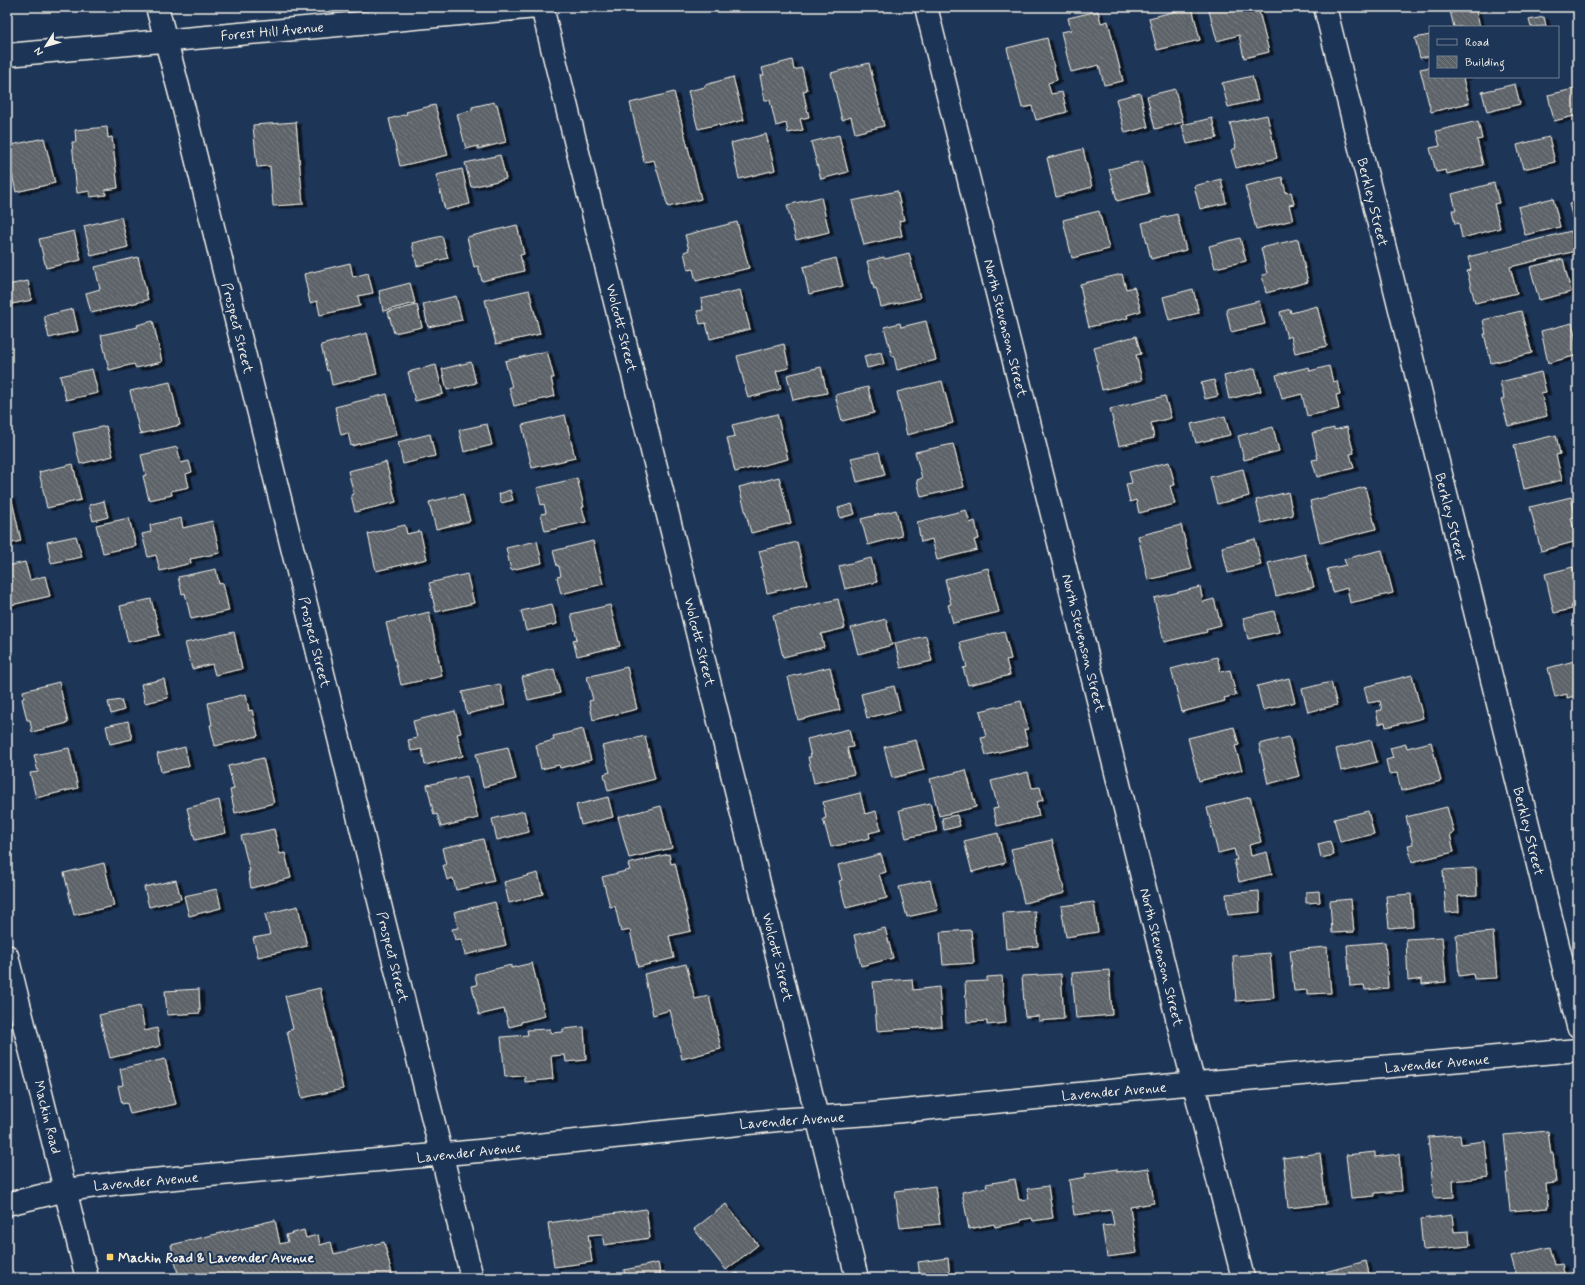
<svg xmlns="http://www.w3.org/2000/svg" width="1585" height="1285" font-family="Mynerve,sans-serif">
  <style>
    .building { fill: url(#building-back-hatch); stroke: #f4f1e8; filter: url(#shadow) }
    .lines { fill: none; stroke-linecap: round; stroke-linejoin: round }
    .street-casing { stroke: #f4f1e8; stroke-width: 25 }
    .secondary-casing { stroke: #f4f1e8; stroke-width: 25 }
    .street { stroke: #1d3557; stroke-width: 22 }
    .secondary { stroke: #1d3557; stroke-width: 22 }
    .poi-dot { fill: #ffd166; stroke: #1d3557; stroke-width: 1.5 }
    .labels { text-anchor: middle; stroke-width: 4; stroke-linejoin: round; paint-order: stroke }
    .street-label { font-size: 14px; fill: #f4f1e8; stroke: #1d3557 }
    .poi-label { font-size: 14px; font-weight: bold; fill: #f4f1e8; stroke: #1d3557; text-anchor: start }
  </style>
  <defs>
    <pattern id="building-back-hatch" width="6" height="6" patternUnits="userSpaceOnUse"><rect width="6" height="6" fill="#5d6469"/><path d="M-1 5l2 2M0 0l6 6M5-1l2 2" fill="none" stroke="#757b7e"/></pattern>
    <filter id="shadow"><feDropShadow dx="4.5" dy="2.5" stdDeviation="0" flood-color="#0009"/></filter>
  </defs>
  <rect width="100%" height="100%" fill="#1d3557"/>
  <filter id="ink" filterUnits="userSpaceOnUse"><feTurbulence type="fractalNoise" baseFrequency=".025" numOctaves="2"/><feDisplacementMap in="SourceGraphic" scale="8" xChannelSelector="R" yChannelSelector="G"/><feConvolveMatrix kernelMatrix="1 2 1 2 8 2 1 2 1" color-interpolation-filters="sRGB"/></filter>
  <g filter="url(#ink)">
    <path class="building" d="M1192,7L1200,40L1157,50L1149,18Z
      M1208,7H1258L1269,52L1244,58L1239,35L1217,41Z
      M1449,7H1475L1480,27H1454Z
      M1098,11L1101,23L1108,21L1123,81L1104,85L1099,65L1071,72L1061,32L1071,30L1068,18Z
      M1544,17L1546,26L1531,27L1529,20Z
      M1430,35V56L1420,58L1415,38Z
      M1047,38L1057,80L1048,83L1051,94L1062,92L1067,112L1036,120L1032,106L1022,108L1007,48Z
      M792,60L794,70L802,68L807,90L803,91L809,117L800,119L803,130L788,133L786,123L776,126L770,100H765L760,76L764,75L762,68Z
      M869,63L884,126L855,133L851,117L842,120L831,73Z
      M1430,67V77H1467L1463,78L1469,103L1431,112L1420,69Z
      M1252,76L1258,100L1228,107L1222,83Z
      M733,77L744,120L719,126V124L698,129L688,91L705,87V85Z
      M1515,84L1520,104L1487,112L1482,92Z
      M1578,88V115L1554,121L1548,95Z
      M1175,89L1183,122L1155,129L1147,96Z
      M674,92L701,199L668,207L654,160L644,162L630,103Z
      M1140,93L1148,127L1125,133L1116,99Z
      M494,102L495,104H497L506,142L478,149V146L466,149L457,114L472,110V107Z
      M435,105L448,155L400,166L389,119L407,114L406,112Z
      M1267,115L1277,158L1236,168L1231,150L1236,148L1230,123Z
      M1212,118L1217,138L1187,144L1182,125Z
      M1478,121L1482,139L1477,140L1483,165L1447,174L1446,170L1436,172L1430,148L1440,146L1436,131Z
      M296,122L303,204L273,206L270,166L257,167L253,125Z
      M107,127L108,138L112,137L118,188L105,190L106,195L90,197V191L77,193L72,142H76L75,130Z
      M766,134L775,170L739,179L731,143Z
      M839,135L848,172L821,179L811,142Z
      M1549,137L1555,162L1523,169L1517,145Z
      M44,138L55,183L16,192L7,152V146Z
      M1083,149L1092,187L1056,197L1047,158Z
      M500,155L506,179L471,187L465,163Z
      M1142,161L1149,193L1117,201L1109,169Z
      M462,169L470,204L445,210L436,175Z
      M1282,177L1286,193L1291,192L1294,204L1289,205L1293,220L1256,229L1245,186Z
      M1221,179L1226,203L1200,209L1194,186Z
      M1494,183L1499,203L1494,204L1500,228L1462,238L1459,223L1455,224L1452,210H1456L1452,194Z
      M897,191L904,220L899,221L902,236L864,245L852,201Z
      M821,197L829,232L796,240L787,205Z
      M1553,198L1560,227L1525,235L1518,207Z
      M1578,202V217L1573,219L1569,204Z
      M1099,211L1109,249L1072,258L1063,220Z
      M1177,214L1186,250L1151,259L1142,223Z
      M121,217L128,247L91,256L84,226Z
      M737,222L749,268L696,281L693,269L688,270L684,252L689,250L685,235Z
      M517,225L524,254L520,255L524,271L482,281L478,266L474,267L467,237Z
      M74,231L81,260L46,268L39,239Z
      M1571,231L1576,251L1510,267L1517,293L1475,303L1467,271L1471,270L1468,257Z
      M442,236L448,258L417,266L412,243Z
      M1240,238L1246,261L1215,268L1209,246Z
      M1298,239L1308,282L1266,293L1262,275L1267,274L1261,248Z
      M909,253L920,298L881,307L876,288L874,289L867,261L884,257L885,259Z
      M138,257L148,300L91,313L86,293L100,289L95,267Z
      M836,258L843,286L809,294L803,267Z
      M1563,259L1571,292L1539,300L1530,267Z
      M350,263L353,277L368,273L373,293L358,296L360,306L320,315L317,301L310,303L304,274Z
      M1122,274L1126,289L1134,287L1141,311L1127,315L1128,318L1089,327L1082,300H1083L1080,284Z
      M28,281L32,300L7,305V285Z
      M410,283L415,303L383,311L379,291Z
      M1193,289L1199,313L1169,320L1163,297Z
      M529,290L540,334L496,344L485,300Z
      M740,290L750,329L710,339L706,323L700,324L697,311L703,310L701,299Z
      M456,296L462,320L428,327L423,304Z
      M1259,301L1265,324L1231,332L1226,309Z
      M417,305L422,327L394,333L388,312Z
      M1317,306L1327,346L1295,353L1291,336L1287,338L1280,312L1290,309L1291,313Z
      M73,309L78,331L49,338L44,316Z
      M1521,311L1532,353L1491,363L1484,334H1486L1483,320Z
      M153,321L162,362L136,368L134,364L109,370L101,335L138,327L137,325Z
      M926,321L936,360L897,370L894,356H892L884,327L900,323L901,327Z
      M1572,323L1578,348V355L1548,363L1541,331Z
      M367,333L377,374L332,385L329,370L327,371L321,345Z
      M1136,336L1141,354L1136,355L1142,380L1102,390L1096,364H1098L1094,347Z
      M784,344L789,368L776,371L781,389L748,398L737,356Z
      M547,351L554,378H551L555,396L514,406L509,387H512L505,361Z
      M881,352L884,364L867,368L864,356Z
      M471,362L476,383L447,390L442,369Z
      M436,365L443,394L415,401L408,372Z
      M1329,366L1333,382L1337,381L1340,394L1336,395L1339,409L1307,416L1302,394L1282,399L1276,375L1309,367L1310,371Z
      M821,367L827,393L793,400L787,375Z
      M1255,368L1261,391L1229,399L1224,376Z
      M92,369L98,393L66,400L60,376Z
      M1541,372L1546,392L1541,393L1547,416L1508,426L1501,399L1504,398L1500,382Z
      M1214,380L1218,396L1205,399L1201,383Z
      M942,381L953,423L907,435L897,392Z
      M170,382L180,425L140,434L130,391Z
      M868,387L874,413L842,421L835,395Z
      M387,394L397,435L351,446L348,433L341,435L335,407Z
      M1165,396L1171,418L1151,423L1154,438L1119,446L1110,409Z
      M777,414L788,459L735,472L727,438L735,436L732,425Z
      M565,415L575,458L532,468L522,425Z
      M1225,416L1230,435L1196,443L1191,424Z
      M487,424L492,445L464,452L459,430Z
      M106,426L113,456L80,464L73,433Z
      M1273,427L1279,451L1244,460L1238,436Z
      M1347,427L1354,453L1350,454L1354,468L1317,477L1312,460L1318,459L1312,433L1334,428V430Z
      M430,434L435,456L403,464L398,442Z
      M1556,435L1560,454L1556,455L1562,480L1524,489L1514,445Z
      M953,444L964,487L921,497L917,480L922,478L915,452Z
      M177,447L181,463L189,461L192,472L186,474L189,487L171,491L172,495L149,500L143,476L146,475L141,455Z
      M879,452L885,475L857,482L851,458Z
      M386,462L396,502L355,512L351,495L354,494L348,471Z
      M1169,462L1175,485L1170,486L1175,504L1139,513L1136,500L1130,502L1126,484L1132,483L1129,472Z
      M73,464L81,500L47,508L39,472Z
      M1243,469L1249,496L1217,504L1210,477Z
      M779,477L791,523L751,533L739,487Z
      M577,478L584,507H582L586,522L545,531L541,514L546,513L544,504L541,505L537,488Z
      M1365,487L1376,529L1320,543L1310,501Z
      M510,490L513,500L501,503L499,494Z
      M1288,492L1293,515L1261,523L1256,500Z
      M463,494L470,521L436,529L429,502Z
      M11,496L21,541L7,544V497Z
      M1571,497L1576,516L1571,518L1577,541L1541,551L1530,507Z
      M104,501L108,517L93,521L89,505Z
      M852,504L855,514L840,518L838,508Z
      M896,510L902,536L868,545L861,519Z
      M966,510L970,523L975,521L979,539L974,540L977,550L937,560L932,539L921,542L917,522Z
      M129,518L136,546L103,553L96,525Z
      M181,518L183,528L212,521L220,553L190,559L191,563L160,571L156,555L148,557L142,534L151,532L150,525Z
      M405,525L407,534L420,531L427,559L376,571L368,534Z
      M1181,525L1192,569L1148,580L1138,536Z
      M76,536L82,557L51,563L47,542Z
      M1255,539L1261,565L1228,573L1222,547Z
      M537,541L542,563L511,570L506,548Z
      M593,541L603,584L561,594L557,577L561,576L559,566H557L553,551Z
      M797,542L807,584L767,593L761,567H763L759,551Z
      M1382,550L1393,593L1350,603L1347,588L1333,592L1327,569L1346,565L1344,559Z
      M1305,554L1314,587L1276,596L1268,563Z
      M871,558L877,582L845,589L839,566Z
      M25,562L30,580L45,576L50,596L7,606V566Z
      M1573,567L1574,571L1578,570V605L1571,606L1572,609L1554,613L1545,574Z
      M988,568L999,612L953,623L948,605L951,604L945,579Z
      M216,569L219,584L223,583L229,611L191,619L185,593L182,594L178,577Z
      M467,574L474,603L436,612L429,583Z
      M1200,587L1203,602L1214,599L1221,625L1206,629L1207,632L1164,642L1154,598Z
      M151,599L160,635L128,642L120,606Z
      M838,599L845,628L821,634L824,647L783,657L773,615Z
      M552,604L557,624L526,631L521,611Z
      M610,605L620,646L577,656L573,640L577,639L571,614Z
      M1274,611L1279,632L1248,639L1243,618Z
      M429,612L442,676L401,685L386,623Z
      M886,619L892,645L858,654L851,628Z
      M1004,631L1011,659L1006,660L1010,675L968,685L963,668L967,667L960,642Z
      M234,632L242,669L215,675L212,664L192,669L185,643Z
      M926,636L932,661L901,668L895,643Z
      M1217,657L1221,672L1230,670L1236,695L1224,698L1225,701L1182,712L1171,669Z
      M1578,660V695L1567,698V694L1555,697L1548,668Z
      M627,667L637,709L593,720L589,701L593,700L587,677Z
      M830,667L840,710L798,720L788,677Z
      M554,669L560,693L528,700L522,677Z
      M1412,675L1423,718L1386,727L1385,722L1379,724L1376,711L1382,710L1380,701L1368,703L1364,687Z
      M1289,678L1295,702L1263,710L1257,686Z
      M164,679L168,698L145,703L141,684Z
      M59,682L68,723L32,732L30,720H27L22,699L24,698L23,691Z
      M1331,682L1337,705L1308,712L1302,689Z
      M500,684L505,705L467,714L462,692Z
      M894,686L900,710L867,718L861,694Z
      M246,694L249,711L252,710L258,736L215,746L210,725H212L208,703Z
      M121,700L124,710L111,714L108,702Z
      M1021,701L1028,729L1024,730L1028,745L986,755L981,738L986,737L980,711Z
      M455,711L461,733L457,734L463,756L425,765L422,749L411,751L408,740L417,738L413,721Z
      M128,721L132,739L110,744L106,726Z
      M1234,727L1239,745L1235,746L1242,770L1199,781L1188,738Z
      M583,729L591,760L560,768L559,765L541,769L536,745L554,740L553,736Z
      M849,729L853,747L847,748L854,774L814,783L808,757H811L807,739Z
      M645,736L655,779L608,791L604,774L610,772L602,746Z
      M1289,737L1299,776L1268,784L1259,744Z
      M916,740L924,770L892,778L884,747Z
      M1371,740L1377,762L1341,771L1336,749Z
      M1431,742L1441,781L1401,791L1397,773L1389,774L1386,760L1393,758L1390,748L1406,744L1407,748Z
      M185,747L189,766L161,772L157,754Z
      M508,747L516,779L483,787L476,754Z
      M69,748L78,788L36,798L30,773L38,772L34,755Z
      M263,758L274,803L235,813L230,790L234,789L228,766Z
      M966,770L976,807L939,816L930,779Z
      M1028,772L1032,788L1040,787L1043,800L1036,802L1039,816L997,826L993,809L998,808L991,781Z
      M467,776L478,818L441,827L437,814L434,815L427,785Z
      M860,793L865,814L876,811L881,830L869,833L870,838L831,847L823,819L826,818L823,802Z
      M608,797L613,817L581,825L576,805Z
      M1250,797L1261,842L1249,845L1251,856L1267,852L1272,874L1239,882L1234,860H1237L1234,849L1218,853L1207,808Z
      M219,800L226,833L195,840L187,808Z
      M930,803L937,831L906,838L899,810Z
      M661,806L672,848L629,858L618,817Z
      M1447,807L1454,833L1450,834L1454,852L1412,862L1408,845L1413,844L1406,817Z
      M524,811L529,832L497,840L492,819Z
      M1368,811L1374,834L1340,842L1334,819Z
      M957,815L960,826L944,830L942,818Z
      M274,829L280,854L285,853L291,878L251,888L248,872H250L241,836Z
      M998,833L1005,863L972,872L964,841Z
      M483,839L494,881L456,890L453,878L447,880L443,865H446L442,848Z
      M1052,840L1065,893L1024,903L1011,849Z
      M1330,841L1334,855L1321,858L1318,844Z
      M669,854L671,864L675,863L691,931L669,936L674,958L638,967L630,930L621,932L615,906L610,907L602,877L630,870L628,864Z
      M881,854L886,872L879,874L882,883H883L887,898L846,908L839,881L842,880L838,865Z
      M104,863L114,906L74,915L64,873Z
      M1476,868L1477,895L1458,896L1459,912L1446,913L1443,870Z
      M538,873L543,894L509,903L504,882Z
      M176,880L181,899L149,907L144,887Z
      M930,880L938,910L907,917L899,887Z
      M217,889L221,908L189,916L184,896Z
      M1259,891L1260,912L1228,915L1226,894Z
      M1319,891L1320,902L1306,903V892Z
      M1411,894L1413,926L1389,928L1386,896Z
      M1351,899L1354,932L1332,933L1330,901Z
      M495,902L506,945L465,955L461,939L455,940L452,929L458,928L454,912Z
      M1094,902L1098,932L1066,937L1061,906Z
      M298,906L307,946L258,957L253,938L270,935L265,914Z
      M1035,911L1038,946L1006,949L1003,913Z
      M885,928L893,958L861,966L854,935Z
      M971,930L974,963L943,965L940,932Z
      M1493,932L1497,978L1474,979L1473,974L1459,976L1456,935Z
      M1442,937L1446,982L1422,984V979L1408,981L1406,939Z
      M1385,942L1388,988L1365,990L1364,985L1350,986L1347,945Z
      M1327,947L1331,993L1307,994V990L1294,991L1290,950Z
      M1270,953L1274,998L1236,1001L1233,956Z
      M532,963L545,1016L521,1022V1024L509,1027L504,1009L479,1015L472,986L477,985L475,974L511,965V968Z
      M686,964L695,999L709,996L721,1049L682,1059L670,1010L653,1015L644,974Z
      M1109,970L1112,1015L1076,1018L1072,973Z
      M1061,974L1064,1019L1039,1021V1016L1025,1017L1022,976Z
      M1002,976L1006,1023L987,1025V1021L967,1022L965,982L987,981V977Z
      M912,979L913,990L939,987L942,1026L877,1031L873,982Z
      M320,988L343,1089L302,1098L287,1031L293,1029L285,996Z
      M199,989L200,1013L167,1015L165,991Z
      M140,1006L145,1031L157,1028L160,1046L110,1058L99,1015Z
      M584,1027L586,1060L566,1062L565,1055L551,1056L553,1079L525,1082V1076L505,1077L501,1037L528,1035L527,1030L550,1029V1033L563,1032V1029Z
      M165,1059L176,1104L130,1114L127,1103L122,1104L118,1086L123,1085L120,1069Z
      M1548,1131L1551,1154L1553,1153L1556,1183L1546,1184L1548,1208L1510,1211L1506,1173H1508L1504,1135Z
      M1460,1135L1461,1144L1485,1141L1489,1177L1453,1181L1454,1197L1434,1198L1428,1137Z
      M1375,1152V1157L1399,1154L1402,1191L1375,1193V1196L1351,1198L1346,1155Z
      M1320,1153L1326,1204L1288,1208L1283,1158Z
      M1149,1168L1154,1203L1130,1207L1137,1253L1107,1257L1102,1226L1114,1225L1111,1210L1074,1215L1069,1180L1086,1177L1085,1174L1117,1169V1172Z
      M1015,1179L1019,1200L1029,1199L1027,1189L1048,1186L1053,1218L1033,1221L1032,1218L1020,1220L1021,1222L995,1227L994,1224L969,1229L962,1192L987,1187L986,1184Z
      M935,1186L940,1224L900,1228L895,1191Z
      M726,1204L758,1245L726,1270L694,1229Z
      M646,1209L650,1238L604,1245L602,1234L588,1235L592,1262L554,1267L548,1223Z
      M1452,1215L1454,1232L1469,1231L1470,1246L1423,1250L1420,1219Z
      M275,1220L280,1244L288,1242L286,1235L304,1230L306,1238L318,1235L320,1245L331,1242L334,1254L384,1242L393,1278H179L171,1245Z
      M1550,1247L1555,1265L1562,1264L1565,1278H1517L1511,1256Z
      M948,1258L950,1278H920L918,1262Z
      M1366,1261L1370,1278H1323L1321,1273Z
      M658,1263L661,1278H625L624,1270Z
      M738,1273L740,1278H724Z"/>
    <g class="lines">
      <g class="street-casing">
        <path id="street" d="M157,7L184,109L472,1278
          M542,7L857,1278
          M926,7L1178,1022L1243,1278
          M1325,7L1578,1026
          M7,55L537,7
          M7,1204L66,1190L119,1183L479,1151L777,1120L871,1114L1140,1088L1578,1050"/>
      </g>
      <g class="secondary-casing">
        <path id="secondary" d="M7,956L87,1278"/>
      </g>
      <use href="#street" class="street"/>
      <use href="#secondary" class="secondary"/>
    </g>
  </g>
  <rect class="poi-dot" x="106" y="1253" width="8" height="8" rx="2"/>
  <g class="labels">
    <g class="street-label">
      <text transform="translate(272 31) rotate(-5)" y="5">Forest Hill Avenue</text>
      <text transform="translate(1373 202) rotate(76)" y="5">Berkley Street</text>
      <text transform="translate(238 328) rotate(76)" y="5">Prospect Street</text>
      <text transform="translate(622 328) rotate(76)" y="5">Wolcott Street</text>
      <text transform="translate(1006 328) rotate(76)" y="5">North Stevenson Street</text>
      <text transform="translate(1451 517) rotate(76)" y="5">Berkley Street</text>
      <text transform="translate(315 642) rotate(76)" y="5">Prospect Street</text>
      <text transform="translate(700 642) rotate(76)" y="5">Wolcott Street</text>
      <text transform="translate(1084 643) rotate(76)" y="5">North Stevenson Street</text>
      <text transform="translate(1529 831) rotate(76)" y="5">Berkley Street</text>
      <text transform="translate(393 957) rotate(76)" y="5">Prospect Street</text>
      <text transform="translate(778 957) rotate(76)" y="5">Wolcott Street</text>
      <text transform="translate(1162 957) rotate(76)" y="5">North Stevenson Street</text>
      <text transform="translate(1437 1063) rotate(-5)" y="5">Lavender Avenue</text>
      <text transform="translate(1114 1091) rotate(-5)" y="5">Lavender Avenue</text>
      <text transform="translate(48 1117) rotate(76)" y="5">Mackin Road</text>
      <text transform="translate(792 1120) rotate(-4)" y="5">Lavender Avenue</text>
      <text transform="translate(469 1152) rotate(-6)" y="5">Lavender Avenue</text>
      <text transform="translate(146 1181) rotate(-5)" y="5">Lavender Avenue</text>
    </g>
    <g class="poi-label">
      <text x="118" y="1262">Mackin Road &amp; Lavender Avenue</text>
    </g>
  </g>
  <rect width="1585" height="1285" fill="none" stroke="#1d3557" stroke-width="24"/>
  <rect x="12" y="12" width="1561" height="1261" fill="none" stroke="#f4f1e8" stroke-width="1.5" filter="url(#ink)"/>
  <rect x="1429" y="26" width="130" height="52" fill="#1d3557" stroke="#738091"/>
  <rect x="1437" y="39" width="20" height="6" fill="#1d3557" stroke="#738091"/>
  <text x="1465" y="46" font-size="12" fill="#f4f1e8">Road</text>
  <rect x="1437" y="56" width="20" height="12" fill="url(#building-back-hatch)" stroke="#738091"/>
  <text x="1465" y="66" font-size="12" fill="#f4f1e8">Building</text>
  <g transform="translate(46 46) rotate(233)" stroke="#1d3557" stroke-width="3" paint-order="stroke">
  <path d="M0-3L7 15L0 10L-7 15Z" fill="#f4f1e8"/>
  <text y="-6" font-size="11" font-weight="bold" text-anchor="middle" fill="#f4f1e8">N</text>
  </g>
</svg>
